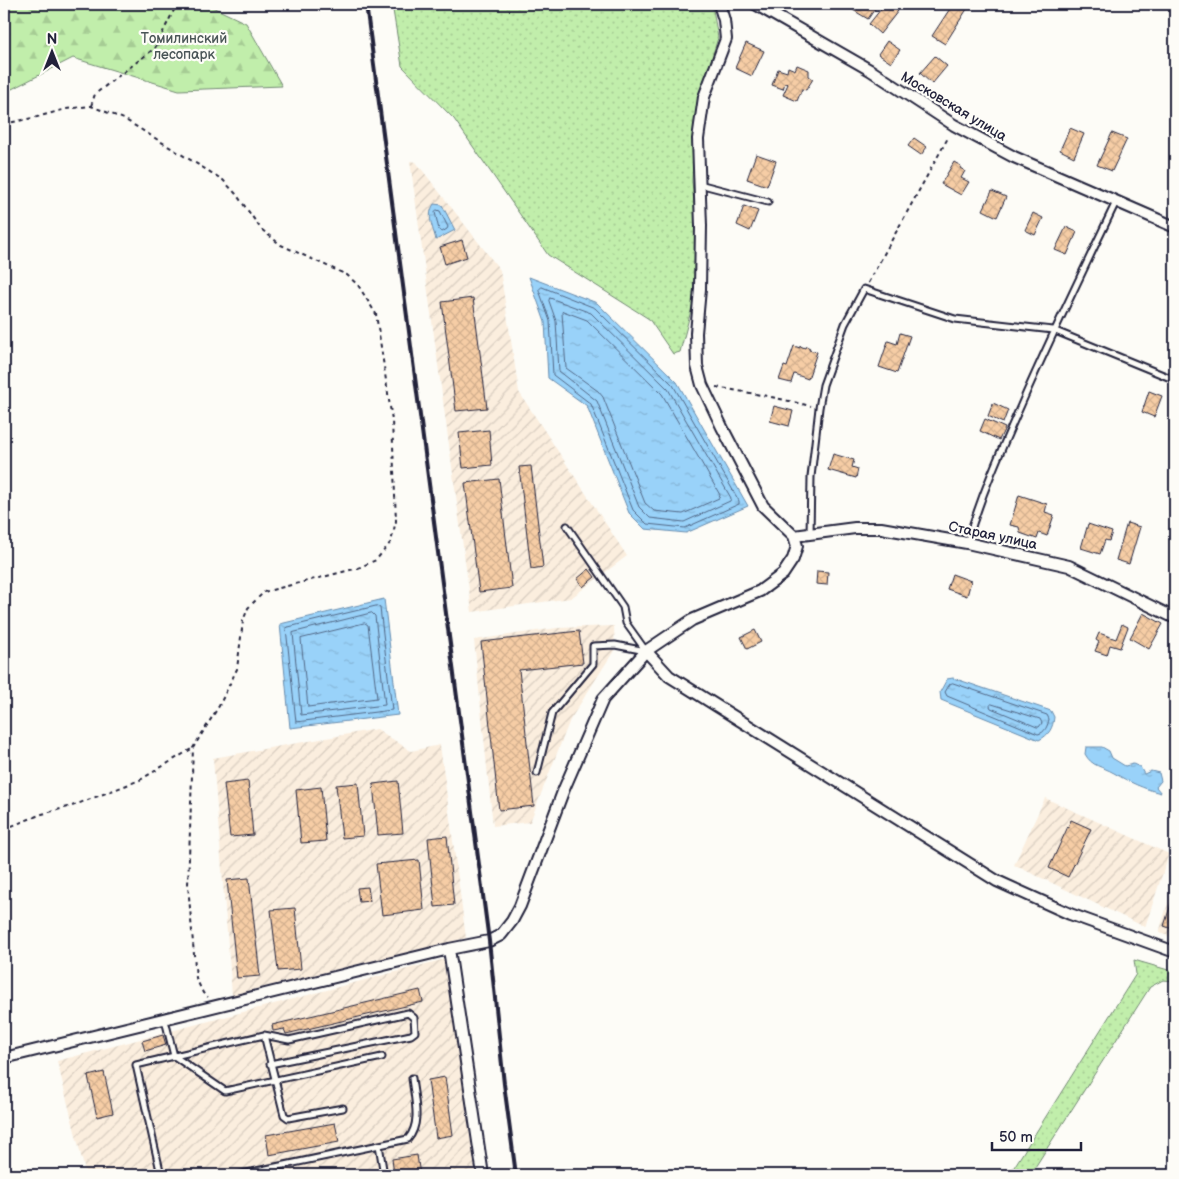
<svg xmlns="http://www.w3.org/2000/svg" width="1179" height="1179" font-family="'Balsamiq Sans',sans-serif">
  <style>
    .industrial { fill: url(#industrial-furrows) }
    .grass { fill: url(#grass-dots); stroke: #728873 }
    .forest { fill: url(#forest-firs); stroke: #728873 }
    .water { fill: url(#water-ripples); stroke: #698cad }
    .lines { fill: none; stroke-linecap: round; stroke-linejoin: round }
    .shore { stroke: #526887; stroke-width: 1 }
    .building { fill: url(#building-cross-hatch); stroke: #22223b }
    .lane-casing { stroke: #22223b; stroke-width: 9 }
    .street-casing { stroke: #22223b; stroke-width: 14 }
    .path { stroke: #22223b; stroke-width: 2; stroke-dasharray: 4 4; stroke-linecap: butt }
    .lane { stroke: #fdfcf7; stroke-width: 5 }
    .street { stroke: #fdfcf7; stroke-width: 10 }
    .rail { stroke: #22223b; stroke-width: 4 }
    .labels { text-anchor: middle; stroke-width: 4.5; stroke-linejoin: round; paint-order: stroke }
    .park-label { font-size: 14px; fill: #4a5557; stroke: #fdfcf7 }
    .street-label { font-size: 14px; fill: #22223b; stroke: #fdfcf7 }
  </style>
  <defs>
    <pattern id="industrial-furrows" width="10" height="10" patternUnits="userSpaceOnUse" patternTransform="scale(1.25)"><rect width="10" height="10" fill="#fbeede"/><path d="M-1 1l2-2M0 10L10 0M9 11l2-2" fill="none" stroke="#d7ccbf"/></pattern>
    <pattern id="grass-dots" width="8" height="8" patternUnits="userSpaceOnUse" patternTransform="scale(1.25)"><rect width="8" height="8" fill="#c1eeab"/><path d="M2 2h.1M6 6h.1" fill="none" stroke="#a6cc94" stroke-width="1.8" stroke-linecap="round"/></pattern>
    <pattern id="forest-firs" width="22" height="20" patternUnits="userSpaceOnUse" patternTransform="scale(1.25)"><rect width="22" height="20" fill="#c1eeab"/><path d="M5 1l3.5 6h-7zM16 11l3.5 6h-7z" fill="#a6cc94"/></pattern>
    <pattern id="water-ripples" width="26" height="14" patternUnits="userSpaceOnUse" patternTransform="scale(1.25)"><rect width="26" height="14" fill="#99d2f9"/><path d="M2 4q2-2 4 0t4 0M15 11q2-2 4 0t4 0" fill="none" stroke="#84b4d6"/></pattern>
    <pattern id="building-cross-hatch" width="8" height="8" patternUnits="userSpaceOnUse" patternTransform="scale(1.25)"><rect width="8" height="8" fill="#f6cda5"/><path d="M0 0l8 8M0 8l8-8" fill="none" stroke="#d3b08f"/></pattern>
  </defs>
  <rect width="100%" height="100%" fill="#fdfcf7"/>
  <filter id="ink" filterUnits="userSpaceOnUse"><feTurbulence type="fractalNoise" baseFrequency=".02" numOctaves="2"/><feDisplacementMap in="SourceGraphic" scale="10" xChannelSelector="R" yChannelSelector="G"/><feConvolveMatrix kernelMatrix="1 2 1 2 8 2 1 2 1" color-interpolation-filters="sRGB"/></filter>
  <g filter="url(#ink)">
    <path class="industrial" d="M410,161L416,162L500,270L519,392L627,556L571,598L472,612Z
      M614,626L615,649L570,720L530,822L493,826L474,640L557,628Z
      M377,729L411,751L440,745L466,938L232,995L213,758Z
      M1045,798L1169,854L1145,927L1014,865Z
      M1175,879V938L1159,933Z
      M445,959L476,1175H86L57,1061Z"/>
    <path class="grass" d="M392,4H712L718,38L700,95L694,138L692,181L696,225L697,288L680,352L673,354L649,319L548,255L454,119L402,66Z
      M1134,960L1175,972V981L1163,980L1150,987L1030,1175H1009L1136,974Z"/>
    <path class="forest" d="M4,4H206L246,23L282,86L179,90L73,58L4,93Z"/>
    <path class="water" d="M434,204L442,205L455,230L436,240C433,227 426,216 434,204Z
      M529,277L597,303L677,382L748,506L686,533L645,529L629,513L587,406L548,378L545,322Z
      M384,599L398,715L290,728L280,624Z
      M953,678L1051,711L1054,717C1053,728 1049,735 1039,740L941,700L940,692L947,679Z
      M1086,747H1102L1109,751L1112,758L1125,766L1133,764L1140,767L1144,774L1151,771L1159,773L1161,781L1156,787L1161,793C1144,789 1129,782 1114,773C1102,766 1092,767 1085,754Z"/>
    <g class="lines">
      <path class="shore" d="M437,210L440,211L448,227L447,229L442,232L439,230L435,212Z
        M542,287L595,308L673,385L739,501V504L685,528L647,524L633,510L591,404L553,375L550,321L539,290Z
        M550,298L591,313L668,389L731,498L730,501L684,522L650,518L639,507L597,401L559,371L556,321L549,301Z
        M563,311L587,320L662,394L720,495L719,498L683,514L654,511L645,503L603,397L598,391L566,368L562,313Z
        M377,606L380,608L392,710L296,722L286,628Z
        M372,613L375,616L385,705L301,715L293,633Z
        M365,623L368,625L377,698L308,707L301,639Z
        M953,683L1047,715L1049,719C1048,725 1045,733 1038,734L947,696L945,692L950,684Z
        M992,704L1040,719L1042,723L1039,727H1037L991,708L990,706Z"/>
    </g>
    <path class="building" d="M857,4H878L868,19L853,10Z
      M885,4H889L898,11L880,34L869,24Z
      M953,4H959L967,9L945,44L932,36Z
      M887,41L900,50L891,63L878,54Z
      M746,43L764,51L752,76L735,68Z
      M935,56L947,66L932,84L920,73Z
      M797,65L809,70V76L813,79L806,90L802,89L797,101L783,95L788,84L785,83L783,89L772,85L778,69L787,72L788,67L795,70Z
      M1070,128L1084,134L1074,157L1060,150Z
      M1112,133L1127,139L1112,171L1097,165Z
      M914,138L927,147L921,155L908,146Z
      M756,154L776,161L767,186L747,179Z
      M954,162L961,166L960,168L965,171L961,178L969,182L961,195L941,184Z
      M992,191L1006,197L997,217L983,210Z
      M744,206L758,211L750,231L737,225Z
      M1033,213L1043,218L1035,235L1025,230Z
      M1066,227L1077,232L1067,255L1055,250Z
      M462,240L467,257L445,264L440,247Z
      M473,298L487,408L456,411L442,302Z
      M900,333L910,336L897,373L879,367L888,341L897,344Z
      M794,346L800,348V346L805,348L806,346L810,348L809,350L817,352L808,379L794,374L791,383L779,380L784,366L787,367Z
      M1149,391L1162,396L1154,417L1142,412Z
      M993,403L1008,410L1003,423L988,416Z
      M774,406L793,411L789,426L770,421Z
      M985,419L1005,428L999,440L980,431Z
      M489,430L492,465L463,468L459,433Z
      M833,454L854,460L852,467L858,469L856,478L828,470Z
      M531,466L543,567L531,569L519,467Z
      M499,479L512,588L479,592L465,483Z
      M1019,495L1047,504L1045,512L1054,515L1047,536L1039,533L1037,539L1020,533L1019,527L1010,525Z
      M1127,523L1140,527L1129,564L1116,560Z
      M1088,524L1112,532L1109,541L1105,540L1100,554L1081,548Z
      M589,569L595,577L583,587L577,579Z
      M817,571L828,572L827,585L816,584Z
      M952,574L971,581L967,596L947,589Z
      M1143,613L1163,624L1149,649L1130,638Z
      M1122,624L1128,627L1120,648L1110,645L1107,655L1095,651L1099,642L1096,640L1099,633L1116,639Z
      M755,630L761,642L747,649L741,637Z
      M579,631L583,663L519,670L534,806L499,810L481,642Z
      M248,781L253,835L230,837L224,784Z
      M398,781L403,833L378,835L373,784Z
      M358,783L363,836L342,838L336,785Z
      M321,787L326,841L301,843L296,790Z
      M1071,820L1091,829L1068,877L1049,868Z
      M447,836L454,905L435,907L428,838Z
      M419,860L424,910L382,915L376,864Z
      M249,878L260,976L237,978L227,880Z
      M368,887L370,901L359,902L357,888Z
      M1175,891V930L1164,926Z
      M295,908L301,969L278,971L271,910Z
      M420,990L423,1002L286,1034L284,1029L273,1031L272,1025Z
      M163,1035L166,1045L145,1051L142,1041Z
      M104,1072L113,1113L97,1117L88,1076Z
      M445,1077L453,1135L436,1138L428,1080Z
      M335,1123L339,1142L269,1155L266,1135Z
      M417,1155L420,1175H394L392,1159Z"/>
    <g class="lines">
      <g class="lane-casing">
        <path id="lane" d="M699,184L768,202
          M567,526L623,607L626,623L646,651
          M810,535L811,477L819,408L823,385L845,324L864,289L955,319L1053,330L1168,377
          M967,543C981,495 1001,450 1021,405C1051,336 1084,269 1116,202
          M537,773L552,713L593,664V646L615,645L646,651
          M165,1020L174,1056L225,1091L382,1057
          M264,1035L284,1115L288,1118L343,1108
          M379,1145L384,1175
          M161,1175L136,1065L264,1035L289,1040L408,1013L414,1018L415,1032L411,1035L270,1064
          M237,1175L408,1139C422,1123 414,1098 412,1078"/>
      </g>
      <g class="street-casing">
        <path id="street" d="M755,4L870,70L954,125L1014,157L1175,227
          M794,536L855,528H881L967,543L1069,566L1175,618
          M646,651L669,676L997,881L1070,914L1175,952
          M449,949L483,1175
          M4,1058L449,949L489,941L501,935L512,921L520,906L564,789L603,699L646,651L692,620L760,591L783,574L793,559L797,546L794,536L763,506L722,427L702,385L697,366L696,333L700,289L701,226L698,139L704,97L726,39L724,20L719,4"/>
      </g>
      <path class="path" d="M91,106L95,94L155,48L177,4
        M4,124L37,117L66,109L91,106L124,119L223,180L236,194L261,229L281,245L347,275L358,285L376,314L392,420L396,521L391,542L376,560L358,568L264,592L248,608L243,621L237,669L219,706L193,748L188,885L196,978L203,993L208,997
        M868,283L949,136
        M716,387L767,396L811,406
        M4,829L42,814L72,806L140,780L193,748"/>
      <use href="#lane" class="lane"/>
      <use href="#street" class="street"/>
      <path class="rail" d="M366,4L489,941L504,1084L516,1175"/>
    </g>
  </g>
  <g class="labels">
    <g class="park-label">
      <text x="184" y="43">Томилинский<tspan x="184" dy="16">лесопарк</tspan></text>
    </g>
    <g class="street-label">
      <text transform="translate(954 106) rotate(31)" y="5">Московская улица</text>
      <text transform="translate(993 535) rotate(12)" y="5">Старая улица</text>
    </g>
  </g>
  <rect width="1179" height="1179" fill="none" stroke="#fdfcf7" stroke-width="20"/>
  <rect x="10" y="10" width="1159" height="1159" fill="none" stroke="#22223b" stroke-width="2" filter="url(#ink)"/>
  <g transform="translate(52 52)" stroke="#fdfcf7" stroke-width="4" paint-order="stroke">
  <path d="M0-4L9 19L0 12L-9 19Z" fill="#22223b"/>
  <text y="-8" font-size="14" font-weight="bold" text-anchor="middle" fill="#22223b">N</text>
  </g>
  <path d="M992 1142v8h89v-8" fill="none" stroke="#22223b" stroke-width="2.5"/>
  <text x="999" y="1142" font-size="15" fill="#22223b" stroke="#fdfcf7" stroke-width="4" paint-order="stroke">50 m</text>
</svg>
